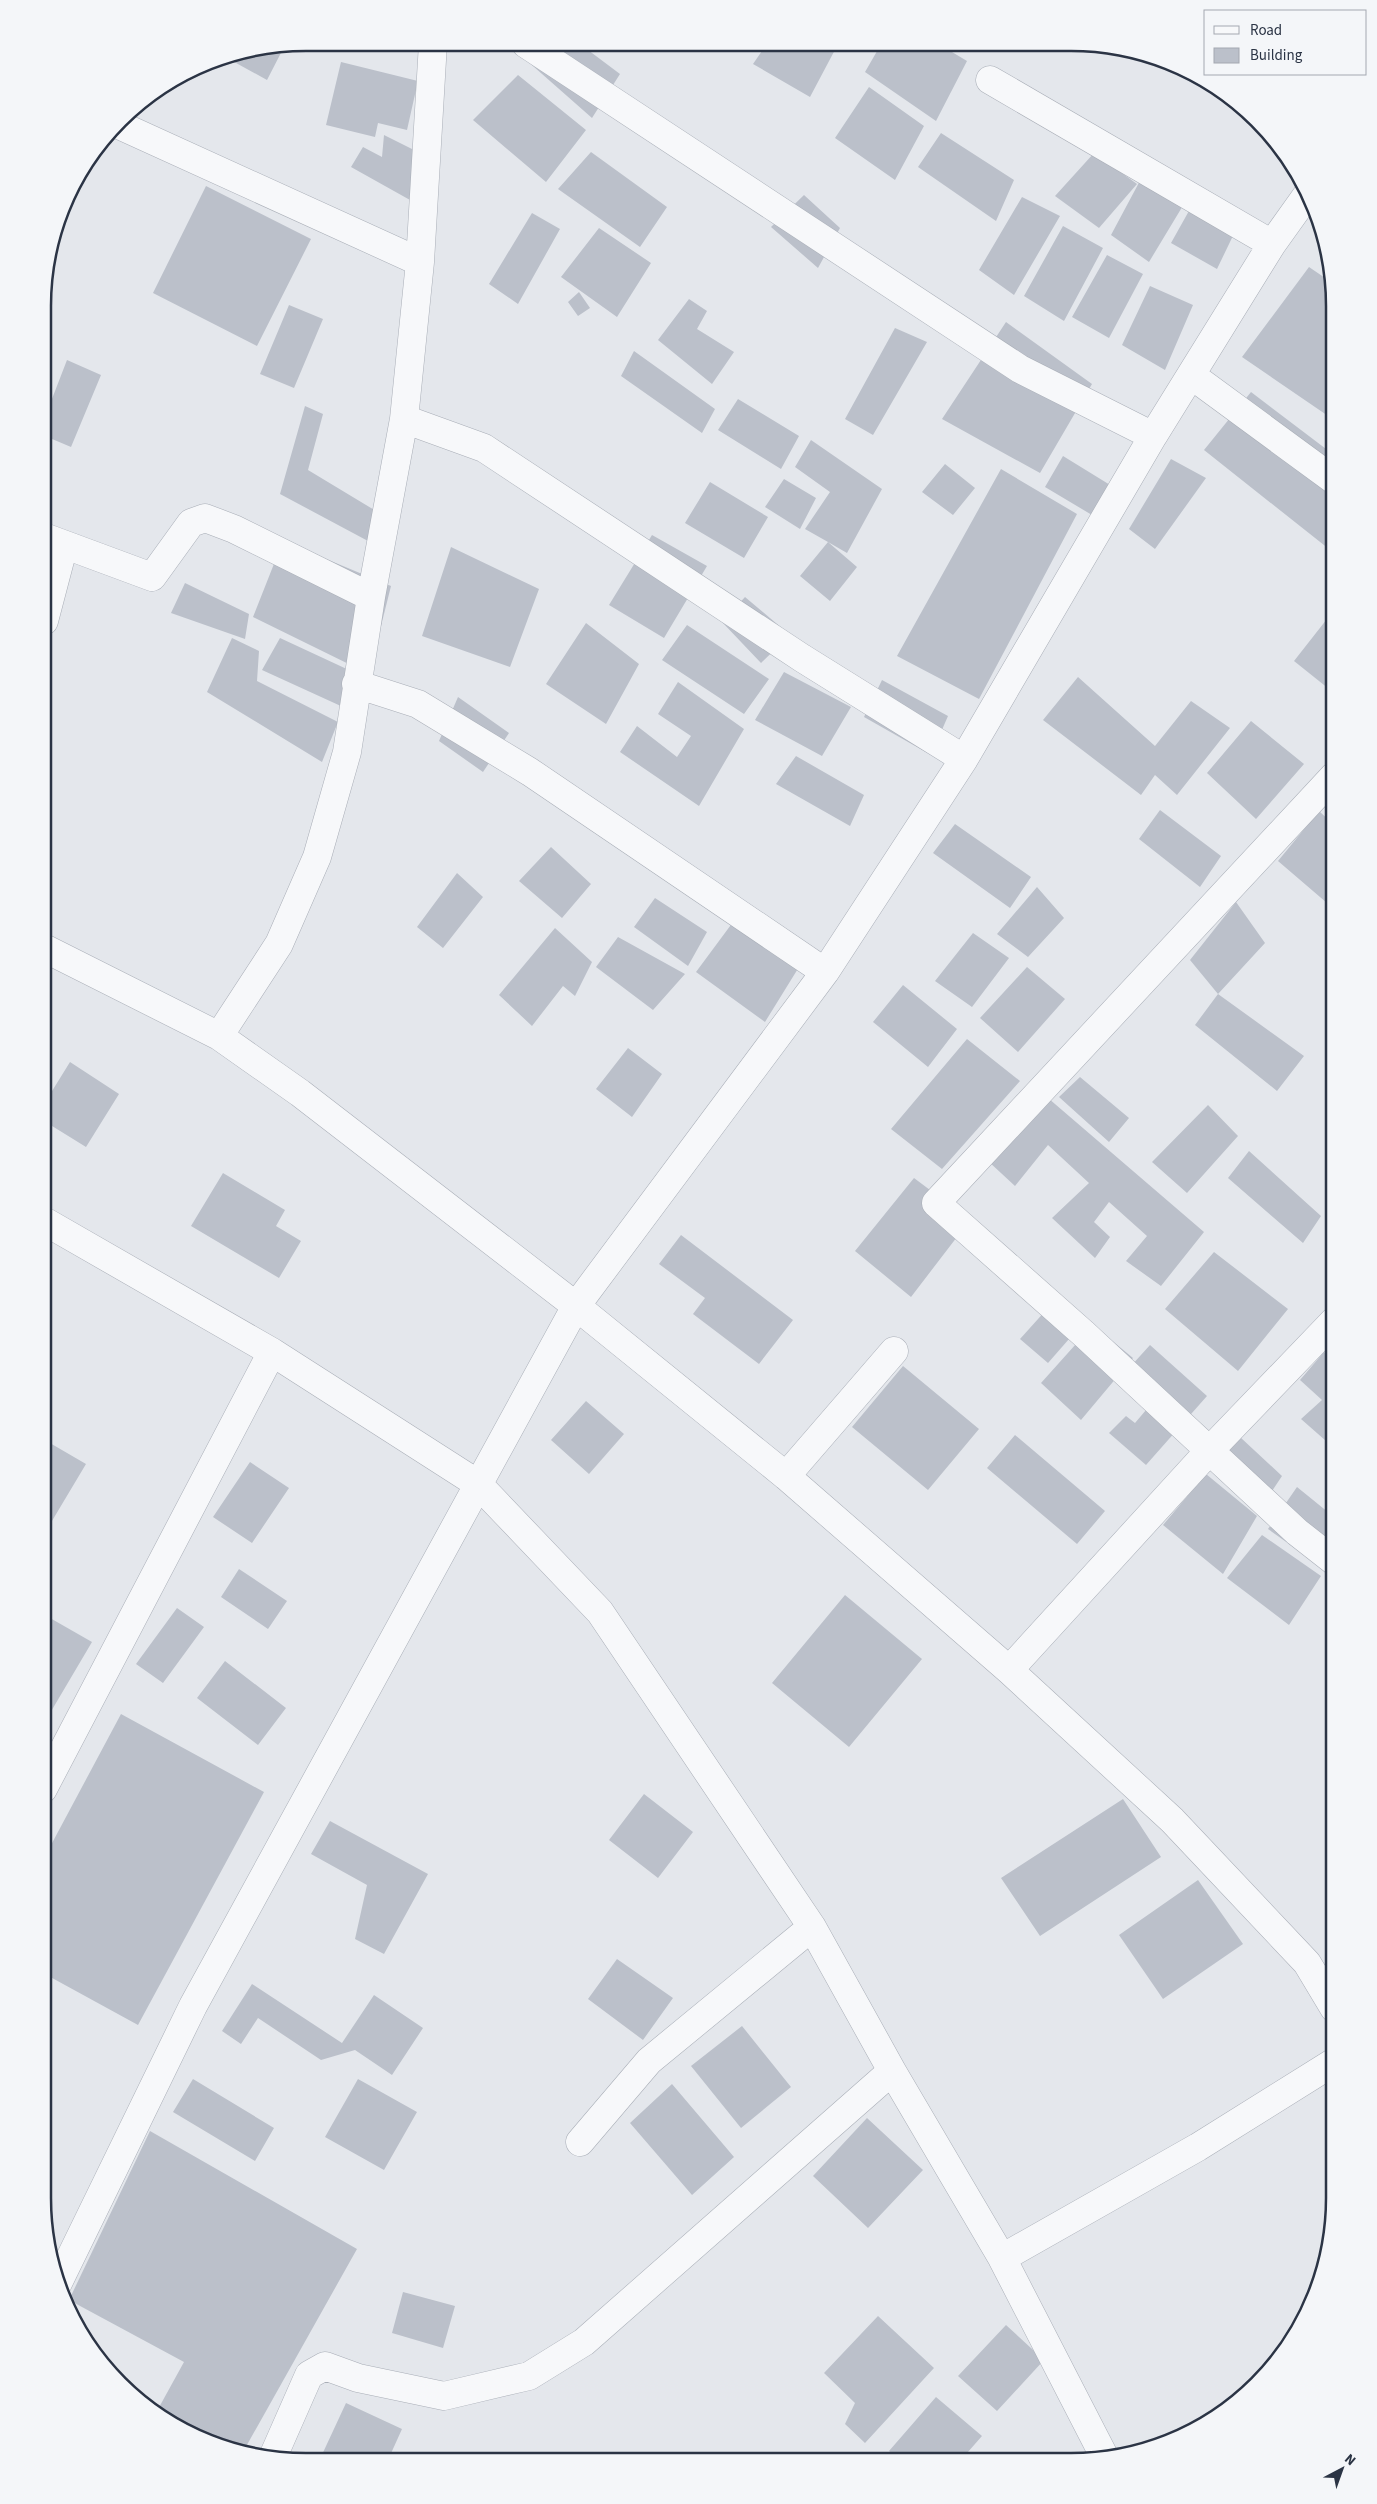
<svg xmlns="http://www.w3.org/2000/svg" width="1377" height="2504" font-family="'Source Sans 3',sans-serif">
  <style>
    .building { fill: #bbc0ca }
    .lines { fill: none; stroke-linecap: round; stroke-linejoin: round }
    .street-casing { stroke: #a9aeb7; stroke-width: 29 }
    .street { stroke: #f7f8fa; stroke-width: 28 }
    .rim { fill: none; stroke: #2b3445; stroke-width: 2.5 }
  </style>
  <rect width="100%" height="100%" fill="#e4e7ec"/>
  <path class="building" d="M536,44H580L620,74L592,118L525,59Z
    M766,45L837,46L810,97L753,64Z
    M880,46H942L967,61L936,121L865,72Z
    M284,47L267,80L227,58L259,52Z
    M341,62L418,81L407,130L378,123L375,137L326,125Z
    M518,75L586,130L546,182L473,120Z
    M869,87L924,126L895,180L835,138Z
    M941,133L1014,180L996,221L918,167Z
    M384,135L416,151L410,200L351,167L363,147L382,157Z
    M591,152L667,207L640,247L558,189Z
    M1094,153L1137,184L1099,228L1055,196Z
    M1150,162L1193,189L1149,262L1111,235Z
    M206,186L311,239L257,346L153,293Z
    M1199,193L1242,217L1217,269L1171,243Z
    M804,195L840,228L818,268L771,227Z
    M1022,197L1060,216L1014,295L979,270Z
    M532,213L560,229L518,304L489,284Z
    M1063,226L1103,248L1064,321L1024,296Z
    M599,228L651,263L617,317L561,277Z
    M1107,255L1143,274L1109,338L1072,317Z
    M1309,267L1331,282L1333,300L1325,312L1334,318V420L1242,357Z
    M1150,286L1193,305L1165,370L1122,345Z
    M579,292L590,308L578,316L568,302Z
    M689,299L707,311L697,329L734,352L712,384L658,340Z
    M289,305L323,319L294,388L260,374Z
    M1006,322L1092,384L1040,473L942,419Z
    M895,328L927,342L873,435L845,419Z
    M634,351L715,409L702,433L621,376Z
    M67,360L101,375L71,447L45,436V417Z
    M1251,392L1334,455V553L1204,450Z
    M738,399L799,436L781,469L718,430Z
    M305,406L323,414L308,470L376,511L368,541L280,494Z
    M811,440L882,489L847,553L828,542L857,567L830,601L800,576L828,542L805,529L830,492L795,467Z
    M1063,456L1115,488L1097,518L1045,487Z
    M1171,459L1206,478L1155,549L1129,529Z
    M945,464L975,488L953,515L922,492Z
    M1001,469L1077,514L979,699L897,656Z
    M784,479L816,498L800,529L765,507Z
    M710,482L768,517L744,558L685,523Z
    M652,535L707,566L664,638L609,605Z
    M283,541L391,586L369,674L253,617Z
    M451,547L539,589L510,667L422,636Z
    M185,583L249,614L245,639L171,613Z
    M745,597L790,635L761,663L722,622Z
    M1334,610V693L1294,661Z
    M586,623L639,664L606,724L546,684Z
    M687,625L769,679L744,714L662,660Z
    M232,638L259,651L257,681L338,722L322,762L207,692Z
    M280,638L351,671L343,707L262,670Z
    M784,672L851,707L822,756L755,720Z
    M1078,677L1155,746L1191,701L1230,728L1177,795L1155,775L1141,795L1043,720Z
    M882,680L948,716L931,755L864,717Z
    M678,682L744,729L699,806L620,752L637,726L677,757L691,736L658,714Z
    M458,697L509,733L483,772L439,741Z
    M1251,721L1304,764L1256,819L1207,773Z
    M796,756L864,795L850,826L776,784Z
    M1160,810L1221,856L1200,887L1139,839Z
    M1319,811L1334,825V909L1278,861Z
    M955,824L1031,877L1010,908L933,853Z
    M551,847L591,884L562,918L519,881Z
    M457,873L483,897L443,948L417,927Z
    M1037,887L1064,918L1028,957L997,934Z
    M655,898L707,932L688,966L634,927Z
    M1236,902L1265,943L1218,994L1190,960Z
    M736,918L799,967L765,1022L696,972Z
    M555,928L592,962L575,996L563,986L532,1026L499,995Z
    M973,933L1009,958L972,1007L935,981Z
    M618,937L685,974L653,1010L596,967Z
    M1027,967L1065,999L1018,1052L980,1018Z
    M903,985L957,1029L928,1067L873,1022Z
    M1218,994L1304,1056L1277,1091L1195,1025Z
    M967,1039L1020,1081L942,1169L891,1129Z
    M628,1048L662,1074L632,1117L596,1089Z
    M70,1062L119,1094L86,1147L44,1121V1104Z
    M1080,1077L1129,1118L1109,1142L1059,1097Z
    M1048,1098L1204,1232L1161,1286L1126,1261L1147,1236L1109,1202L1094,1222L1110,1237L1095,1258L1052,1218L1089,1183L1048,1145L1015,1186L988,1161Z
    M1208,1105L1238,1136L1187,1193L1152,1162Z
    M1249,1151L1321,1216L1303,1243L1228,1178Z
    M223,1173L285,1210L276,1226L301,1241L279,1278L191,1226Z
    M914,1178L970,1220L911,1297L855,1251Z
    M681,1235L793,1320L759,1364L693,1314L705,1298L659,1264Z
    M1214,1252L1288,1309L1238,1371L1165,1309Z
    M1056,1299L1083,1323L1048,1363L1020,1339Z
    M1093,1325L1133,1358L1081,1420L1041,1383Z
    M1150,1345L1207,1396L1146,1465L1109,1433L1126,1416L1135,1423L1163,1390L1131,1366Z
    M1324,1352L1334,1360V1448L1301,1419L1322,1400L1300,1380Z
    M903,1366L979,1429L928,1490L852,1427Z
    M586,1401L624,1434L589,1474L551,1440Z
    M1015,1435L1105,1511L1077,1544L987,1468Z
    M1240,1437L1282,1476L1258,1512L1213,1468Z
    M43,1439L86,1464L43,1536Z
    M250,1462L289,1488L252,1543L213,1517Z
    M1206,1474L1257,1516L1223,1574L1163,1525Z
    M1297,1487L1334,1517V1537L1316,1563L1268,1529Z
    M1262,1535L1321,1576L1289,1625L1227,1578Z
    M239,1569L287,1601L268,1629L221,1597Z
    M845,1595L922,1659L849,1747L772,1683Z
    M177,1608L204,1627L163,1683L136,1664Z
    M43,1614L92,1642L43,1725Z
    M225,1661L286,1708L258,1745L197,1698Z
    M121,1714L264,1792L138,2025L43,1973V1860Z
    M644,1794L693,1832L658,1878L609,1840Z
    M1123,1799L1161,1857L1040,1936L1001,1878Z
    M330,1821L428,1874L384,1954L355,1939L367,1885L311,1854Z
    M1198,1880L1243,1944L1163,1999L1119,1935Z
    M617,1959L673,1998L643,2040L588,1999Z
    M252,1984L342,2043L374,1995L423,2028L392,2075L355,2050L321,2060L258,2018L241,2044L222,2031Z
    M742,2026L791,2087L741,2128L691,2066Z
    M193,2079L274,2128L255,2161L173,2112Z
    M358,2079L417,2112L384,2170L325,2137Z
    M672,2084L734,2157L692,2195L630,2123Z
    M867,2118L923,2170L868,2228L813,2176Z
    M150,2131L357,2249L243,2452L205,2441L157,2411L184,2362L69,2300Z
    M403,2292L455,2306L443,2348L392,2333Z
    M878,2316L934,2368L865,2443L845,2424L855,2403L824,2373Z
    M1006,2325L1044,2360L997,2411L958,2376Z
    M936,2397L982,2436L960,2461H901L889,2451Z
    M346,2403L402,2429L388,2460L320,2459Z"/>
  <g class="lines">
    <g class="street-casing">
      <path id="street" d="M526,44L1020,369L1153,436
        M990,80L1272,244
        M119,125L420,262
        M1191,375L1334,480
        M404,419L484,448L802,658L964,759
        M44,537L152,577L191,523L205,518L234,529L371,597
        M44,621L64,545
        M356,684L418,704L530,772L825,972
        M44,948L219,1036L300,1093L576,1306L786,1476L1009,1670L1172,1820L1307,1963L1334,2008
        M219,1036L279,944L317,857L347,752L371,597L404,419L420,262L433,43
        M44,1221L272,1352L478,1484L600,1612L812,1927L892,2071L1002,2258L1104,2456
        M786,1476L894,1351
        M1334,1561L1297,1532L1084,1334L936,1203L1334,776
        M1009,1670L1210,1450L1334,1321
        M43,1789L272,1352
        M580,2142L649,2061L812,1927
        M1002,2258L1198,2147L1334,2062
        M57,2285L193,2006L576,1306L825,972L964,759L1153,436L1272,244L1307,195
        M272,2459L309,2375L325,2366L358,2378L444,2396L529,2376L584,2342L892,2071"/>
    </g>
    <use href="#street" class="street"/>
  </g>
  <path d="M0 0H1377V2504H0ZM306 51H1071A255 255 0 0 1 1326 306V2198A255 255 0 0 1 1071 2453H306A255 255 0 0 1 51 2198V306A255 255 0 0 1 306 51Z" fill="#f4f6f9" fill-rule="evenodd"/>
  <path class="rim" d="M306 51H1071A255 255 0 0 1 1326 306V2198A255 255 0 0 1 1071 2453H306A255 255 0 0 1 51 2198V306A255 255 0 0 1 306 51Z"/>
  <rect x="1204" y="10" width="162" height="65" fill="#f4f6f9" stroke="#a4a8b1"/>
  <rect x="1214" y="26" width="25" height="8" fill="#f7f8fa" stroke="#a4a8b1"/>
  <text x="1250" y="35" font-size="15" fill="#2b3445">Road</text>
  <rect x="1214" y="48" width="25" height="15" fill="#bbc0ca" stroke="#a4a8b1"/>
  <text x="1250" y="60" font-size="15" fill="#2b3445">Building</text>
  <g transform="translate(1342 2469) rotate(41)" stroke="#f4f6f9" stroke-width="4" paint-order="stroke">
  <path d="M0-4L9 19L0 12L-9 19Z" fill="#2b3445"/>
  <text y="-8" font-size="14" font-weight="bold" text-anchor="middle" fill="#2b3445">N</text>
  </g>
</svg>
